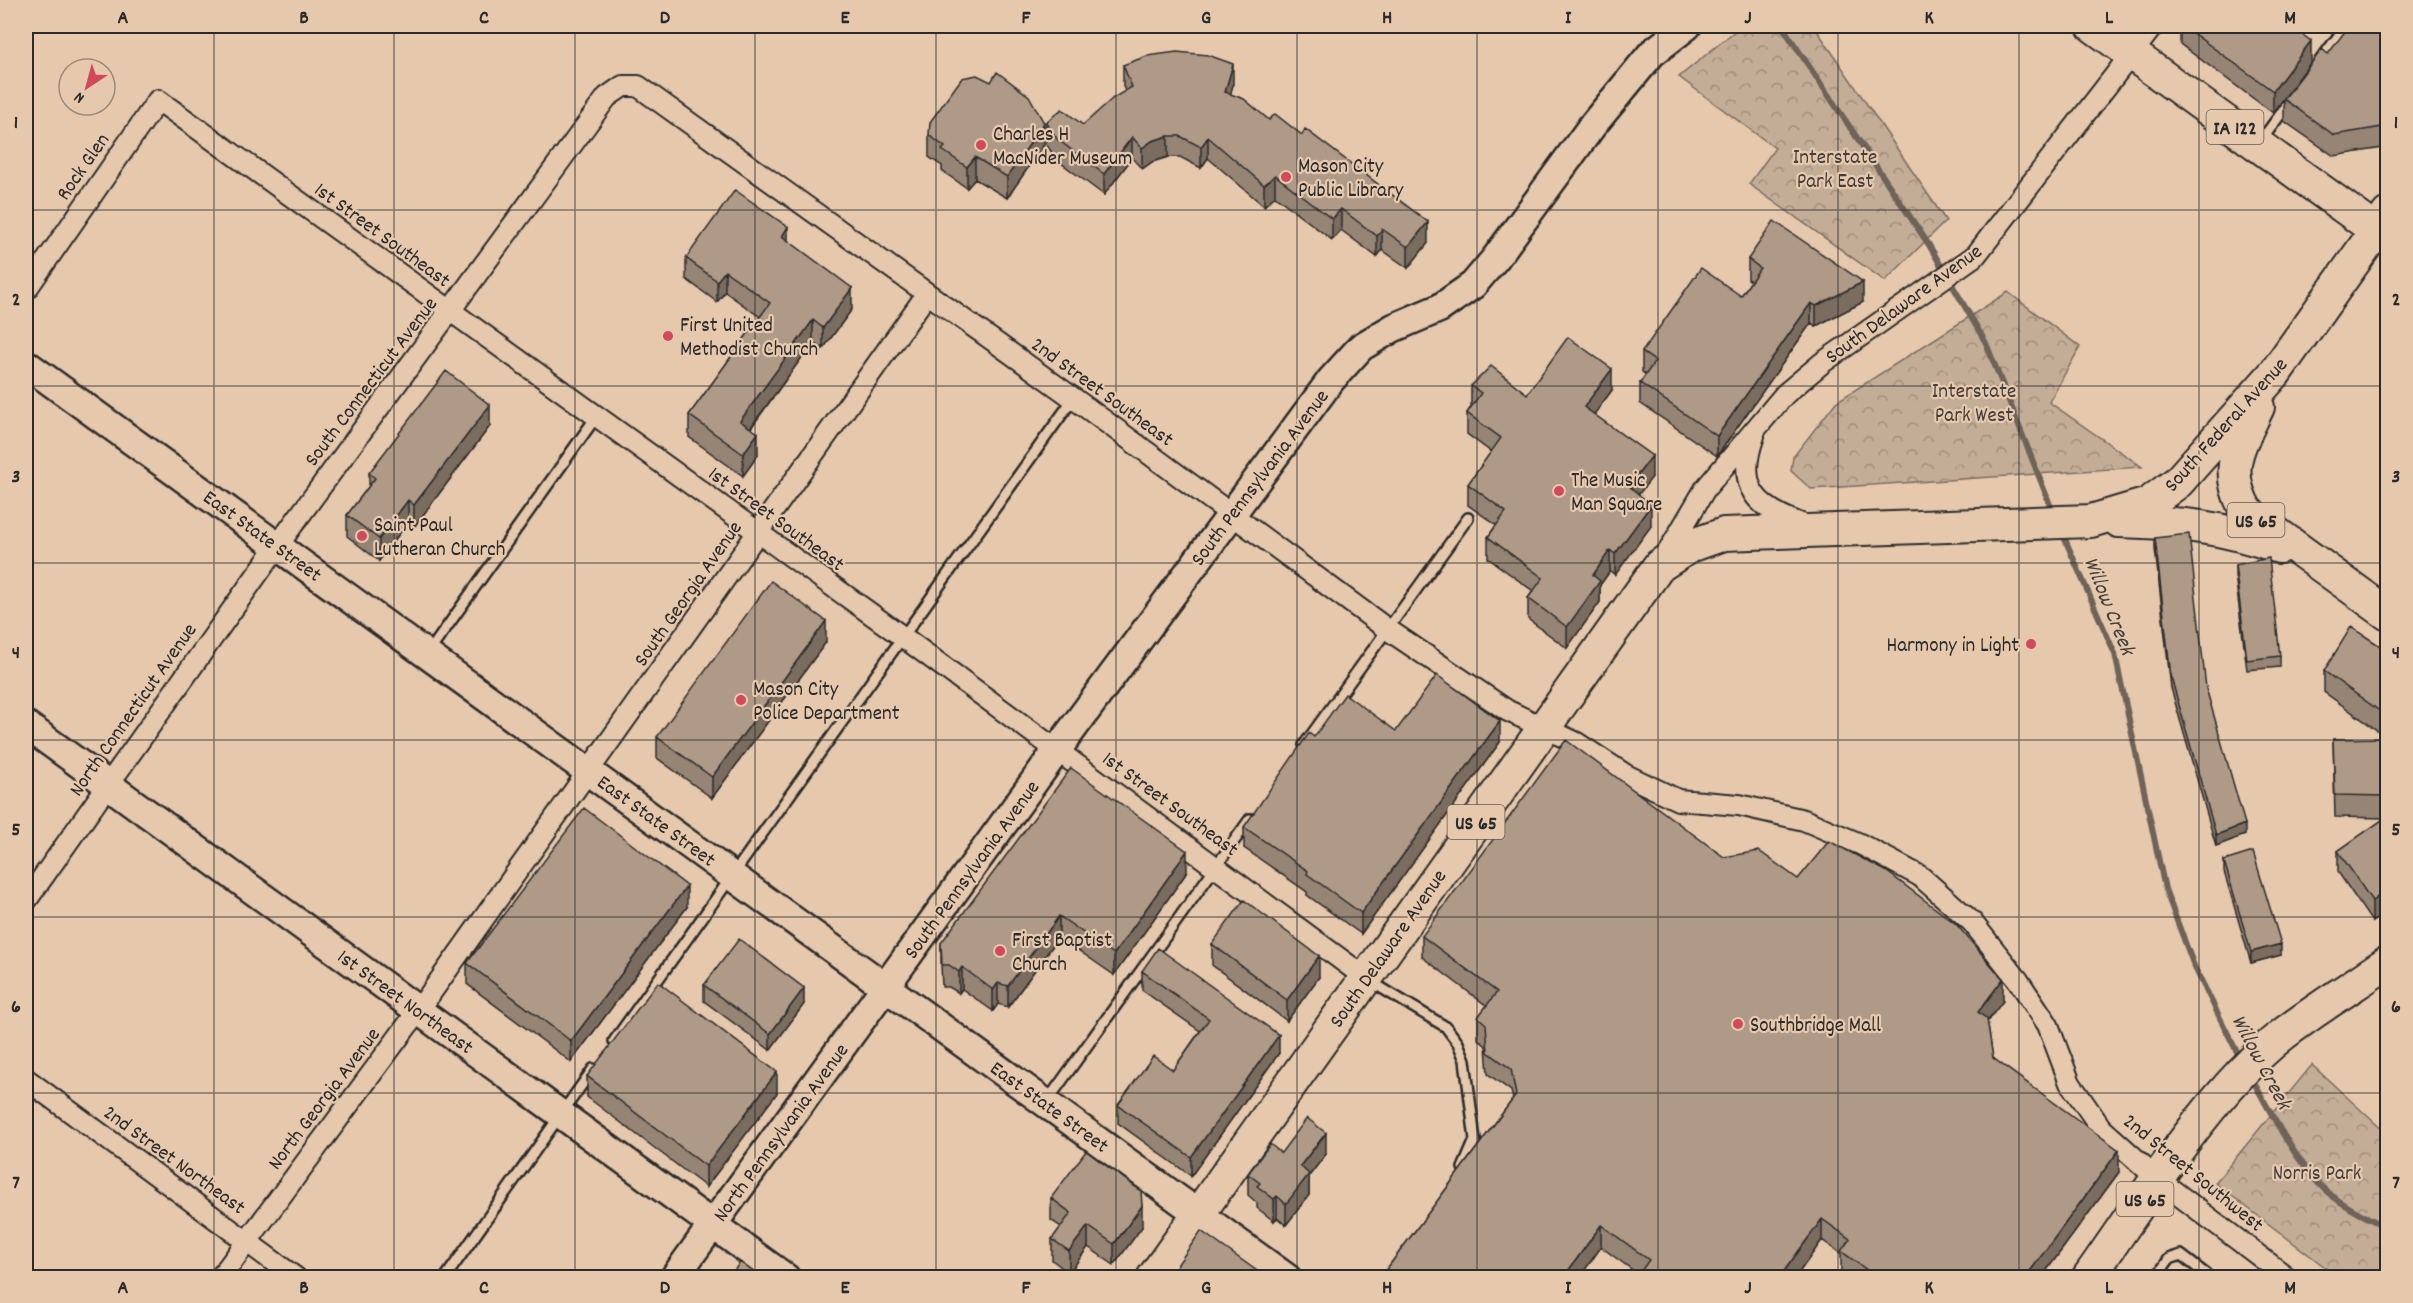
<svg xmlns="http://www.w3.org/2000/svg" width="2413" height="1303" font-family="Dekko,sans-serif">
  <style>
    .park { fill: url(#park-crowns); stroke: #786c60; stroke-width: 1.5 }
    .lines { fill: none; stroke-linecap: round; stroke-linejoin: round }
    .stream { stroke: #6e6359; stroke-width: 6 }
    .service-casing { stroke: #2b2b2b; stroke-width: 14 }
    .minor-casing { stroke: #2b2b2b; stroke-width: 24 }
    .secondary-casing { stroke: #2b2b2b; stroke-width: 32 }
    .primary-casing { stroke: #2b2b2b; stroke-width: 36 }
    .service { stroke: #e6c9ad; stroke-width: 9 }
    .minor { stroke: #e6c9ad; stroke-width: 20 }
    .secondary { stroke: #e6c9ad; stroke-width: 27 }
    .primary { stroke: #e6c9ad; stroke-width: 32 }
    .wall { fill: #968474; stroke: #2b2b2b; stroke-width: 1.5 }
    .shaded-wall { fill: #7a6c5e; stroke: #2b2b2b; stroke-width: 1.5 }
    .building { fill: #af9a87; stroke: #2b2b2b; stroke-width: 1.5 }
    .grid { fill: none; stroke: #2b2b2b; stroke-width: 1.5; stroke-opacity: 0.55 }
    .poi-dot { fill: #d1495b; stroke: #e6c9ad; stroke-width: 2 }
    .labels { text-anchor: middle; stroke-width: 4.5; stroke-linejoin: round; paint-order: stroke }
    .shield { fill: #e6c9ad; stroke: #635a52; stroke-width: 1.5 }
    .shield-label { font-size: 20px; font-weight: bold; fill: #2b2b2b }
    .poi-label { font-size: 21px; fill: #2b2b2b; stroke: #e6c9ad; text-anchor: start }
    .park-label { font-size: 21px; fill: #423e3b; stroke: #e6c9ad }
    .street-label { font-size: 21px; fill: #2b2b2b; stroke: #e6c9ad }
    .water-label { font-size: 22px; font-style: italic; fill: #413e3a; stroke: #e6c9ad }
    .neatline { fill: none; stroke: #2b2b2b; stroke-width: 2 }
    .grid-label { font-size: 20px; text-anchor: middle; font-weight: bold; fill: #2b2b2b }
  </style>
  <defs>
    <pattern id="park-crowns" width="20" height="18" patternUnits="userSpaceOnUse" patternTransform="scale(1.5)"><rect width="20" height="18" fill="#c4ad96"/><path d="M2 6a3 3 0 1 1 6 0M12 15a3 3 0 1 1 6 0" fill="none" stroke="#9f8d7b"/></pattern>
  </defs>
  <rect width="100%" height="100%" fill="#e6c9ad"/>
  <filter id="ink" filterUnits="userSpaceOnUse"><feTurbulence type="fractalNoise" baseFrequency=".0167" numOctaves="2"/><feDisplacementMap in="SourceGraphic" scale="12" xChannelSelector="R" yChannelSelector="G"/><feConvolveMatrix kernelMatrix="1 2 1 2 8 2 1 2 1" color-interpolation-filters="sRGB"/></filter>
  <g filter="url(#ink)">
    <path class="park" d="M1741,26H1814L1946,221L1885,281L1749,184L1775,148L1679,77Z
      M2008,292L2080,347L2049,402L2142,467L1811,489L1791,471L1793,457L1836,402Z
      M2312,1065L2387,1134V1277H2338L2215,1183Z"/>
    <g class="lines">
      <path class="stream" d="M1782,26L1929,245L1986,343L2053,512
        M2061,530L2115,654L2165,889L2194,966L2241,1060
        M2251,1077C2271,1113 2290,1151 2318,1183C2335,1202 2364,1216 2388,1228"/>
      <g class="service-casing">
        <path id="service" d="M2319,62L2346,26
          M2260,142L2291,100
          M429,652L596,417
          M1304,745L1468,518
          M1370,981L1446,1027L1458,1043L1465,1060L1475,1140L1463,1168
          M614,1041L1073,399
          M1048,1100L1250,819
          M445,1278L593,1069
          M2156,1278L2169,1259L2181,1255L2211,1278"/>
      </g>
      <g class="minor-casing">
        <path id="minor" d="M26,290L158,100L903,637L1366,978
          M1754,436C1735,488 1756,508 1804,525
          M1665,557L1705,489L1785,394L1822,363L1976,255L2153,26
          M26,901L278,545L607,97L623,86H638L1087,408L1387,629L1508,711L1577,743L1626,775L1678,800L1739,805L1804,820L1860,844L1920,876L1972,922L2018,980L2048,1025L2070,1083L2101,1128L2159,1180L2288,1278
          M26,1079L296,1278
          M220,1278L418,1011L927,294"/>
      </g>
      <g class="secondary-casing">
        <path id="secondary" d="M26,364L1287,1278
          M26,725L786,1278
          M674,1278L1057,750L1331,380L1361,347L1393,328L1440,308L1473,285L1495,259L1592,126L1652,53L1687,26"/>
      </g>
      <g class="primary-casing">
        <path id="primary" d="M2093,26L2388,239
          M2258,407C2239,447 2222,469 2247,512L2388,614
          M2119,521C2180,523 2221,526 2279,547
          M1153,1278L1659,566L1690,546L1724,534L2091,521L2148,504L2178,482L2275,373L2388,214
          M2088,1278C2143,1201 2208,1094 2282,1035C2316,1009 2353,986 2388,962"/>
      </g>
      <use href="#service" class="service"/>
      <use href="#minor" class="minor"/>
      <use href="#secondary" class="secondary"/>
      <use href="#primary" class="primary"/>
    </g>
    <path class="wall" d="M2180,26H2290L2311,62L2273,113L2180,44Z
      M2388,26V147L2334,156L2284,121V99L2328,54Z
      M1123,65L1233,85L1230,94L1269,120L1428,243L1408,268L1382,250L1377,257L1341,230L1332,240L1275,196L1264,206L1208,158L1201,168L1180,157H1168L1152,162L1142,169L1132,158L1104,195L1057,160L1046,144V122L1083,125L1125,91L1123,86Z
      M929,135L1044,145L1007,198L975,179L967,188L942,171V166L929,157Z
      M788,241L852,309L823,349L813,342L751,428L758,455L743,476L689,437V415L760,317L725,292L717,302L686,279V258Z
      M1748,259L1863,302L1816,326L1811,323L1717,456L1640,403V383L1646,375L1642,372V352L1741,296L1751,281L1748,279Z
      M1471,386L1527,394L1612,390L1594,414L1652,477L1638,494L1651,526L1615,575L1610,571L1600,585V602L1567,648L1528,619V598L1533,591L1488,558V537L1496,525L1468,505V484L1491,452L1467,434V413L1471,407Z
      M490,426L414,527L408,522L379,561L347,536V515L369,486V473Z
      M2155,538L2245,835L2216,846L2171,688L2155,549Z
      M2235,565L2280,656V667L2247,670L2235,575Z
      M826,642L712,798L657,758V737Z
      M2388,651V738L2324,692V671Z
      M1396,731L1500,742L1361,934L1307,895V892L1244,848V827L1314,737Z
      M2333,739H2388V910L2372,922L2338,872V851L2385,818L2335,817Z
      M1724,857L1798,879L2003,1001L1987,1021L1993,1058L2119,1172L2041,1278H1848L1841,1272V1254L1822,1240L1795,1278H1636L1638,1274L1601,1247L1579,1278H1380L1513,1099L1511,1091L1488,1074L1486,1046L1478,1039V1017L1487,1006L1422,957V936Z
      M2224,861L2281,955L2251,963L2224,872Z
      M1187,872L1114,975L1059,937L1008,1007L998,1004L993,1011L962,989L959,993L949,987H942L941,964V943Z
      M687,907L571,1062L467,984V963Z
      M1212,944L1319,977L1287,1021L1212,965Z
      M1142,971L1279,1053L1191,1176L1118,1123V1105L1173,1070L1200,1031L1142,990Z
      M704,985L804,1004L770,1050L704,1001Z
      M587,1076L777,1093L706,1187L587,1097Z
      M1281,1153L1326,1154L1309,1176V1195L1286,1225L1277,1218L1274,1221L1257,1208V1203L1248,1195V1174Z
      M1051,1198L1142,1227L1114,1265L1088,1247L1069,1273L1052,1260V1239L1061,1227L1051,1220Z"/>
    <path class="shaded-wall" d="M2311,41V62L2273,113V91Z
      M1233,64V85L1225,114V92Z
      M1044,123V145L1007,198V177Z
      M1168,136V157L1152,162L1142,169V148L1152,141Z
      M1132,137V158L1104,195V174Z
      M1208,137V158L1201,168V147Z
      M975,157V179L967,188V167Z
      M1275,175V196L1264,206V185Z
      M1341,209V230L1332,240V219Z
      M1428,222V243L1408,268V247Z
      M788,227V249L782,236Z
      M1382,229V250L1377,257V236Z
      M725,271V292L717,302V281Z
      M1863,282V302L1816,326V306Z
      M852,288V309L823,349V328Z
      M1811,303V323L1717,456V436Z
      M813,320V342L740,442V421Z
      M1612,369V390L1584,428V407Z
      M490,405V426L414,527V505Z
      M758,433V455L743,476V454Z
      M1652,456V477L1629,507V486Z
      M408,500V522L379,561V539Z
      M1651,505V526L1615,575V554Z
      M1610,550V571L1600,585V602L1567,648V627L1593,575Z
      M826,621V642L712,798V777Z
      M1500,721V742L1361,934V913Z
      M2245,824V835L2216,846V835Z
      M1187,851V872L1114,975V954Z
      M687,886V907L571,1062V1041Z
      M2388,889V910L2372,922V901Z
      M1059,916V937L1008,1007V986Z
      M2281,944V955L2251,963V952Z
      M1319,956V977L1287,1021V1000Z
      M962,967V989L959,993V972Z
      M2003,979V1001L1978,1034V1012Z
      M998,983V1004L993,1011V990Z
      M804,988V1004L770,1050V1034Z
      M1279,1035V1053L1191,1176V1157Z
      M777,1072V1093L706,1187V1166Z
      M1326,1133V1154L1309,1176V1195L1286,1225V1204L1300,1166Z
      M2119,1150V1172L2041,1278H2025Z
      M1277,1196V1218L1274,1221V1199Z
      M1142,1206V1227L1114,1265V1244Z
      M1822,1219V1240L1795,1278H1779Z
      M1601,1225V1247L1579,1278H1563Z
      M1088,1226V1247L1069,1273V1251Z"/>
    <path class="building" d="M2183,26H2290L2311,41L2273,91Z
      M2349,26H2388V126L2334,135L2284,99L2322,49L2328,54Z
      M1177,52L1208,55L1233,64L1225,92L1244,99L1269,120L1275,114L1302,135L1305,129L1428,222L1408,247L1382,229L1377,236L1341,209L1332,219L1275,175L1264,185L1208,137L1201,147L1180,136H1168L1152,141L1142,148L1132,137L1104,174L1057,139L1046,122L1062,109L1083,125L1113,98L1132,87L1123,65L1147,56Z
      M997,72L1029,96L1044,123L1007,177L975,157L967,167L942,150L945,147L929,135L930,122L962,78L977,75L991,82Z
      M735,190L788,227L782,236L852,288L823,328L813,320L740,421L758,433L743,454L689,415L770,303L725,271L717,281L686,258Z
      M1774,221L1863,282L1816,306L1811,303L1717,436L1640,383L1655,361L1642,352L1701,268L1741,296L1760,268L1748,259Z
      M1568,337L1612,369L1584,407L1652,456L1629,486L1651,505L1615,554L1610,550L1593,575L1600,581L1567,627L1528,598L1543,578L1488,537L1506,512L1468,484L1501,438L1467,413L1481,393L1471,386L1491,366L1527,394Z
      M446,371L490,405L414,505L408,500L379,539L347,515L375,478L369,473Z
      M2189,534L2206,688L2245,824L2216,835L2171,677L2155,538Z
      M2269,558L2280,656L2247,660L2235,565Z
      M771,581L826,621L712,777L657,737Z
      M2351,627L2388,651V717L2324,671Z
      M1437,675L1500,721L1361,913L1307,874L1308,871L1244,827L1309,733L1314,737L1345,694L1396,731Z
      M2388,738V796L2335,795L2333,739Z
      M1566,740L1724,857L1759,851L1798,879L1829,841L1886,871L1956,924L2003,979L1978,1012L1987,1019L1993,1058L2119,1150L2025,1278H1878L1841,1251L1850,1239L1822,1219L1779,1278H1636L1649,1260L1601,1225L1563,1278H1380L1516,1095L1511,1069L1488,1052L1486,1024L1478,1017L1497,992L1422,936Z
      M1071,768L1187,851L1114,954L1059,916L1008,986L998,983L993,990L962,967L959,972L949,965H942L941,943Z
      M584,808L687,886L571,1041L467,963Z
      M2388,816V889L2372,901L2338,851Z
      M2253,852L2281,944L2251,952L2224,861Z
      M1244,900L1319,956L1287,1000L1212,944Z
      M739,939L804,988L770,1034L704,985Z
      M1158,948L1279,1035L1191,1157L1118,1105L1153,1056L1173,1070L1209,1019L1142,971Z
      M658,982L777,1072L706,1166L587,1076Z
      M1307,1118L1326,1133L1300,1166L1309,1174L1286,1204L1277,1196L1274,1199L1257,1186L1260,1183L1248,1174L1270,1144L1281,1153Z
      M1086,1151L1141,1191L1142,1206L1114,1244L1088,1226L1069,1251L1052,1239L1071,1213L1051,1198Z
      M1201,1231L1267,1278H1168Z
      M740,1262L761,1278H729Z"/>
  </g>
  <path class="grid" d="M214,26V1278M394,26V1278M575,26V1278M755,26V1278M936,26V1278M1116,26V1278M1297,26V1278M1477,26V1278M1658,26V1278M1838,26V1278M2019,26V1278M2199,26V1278M26,210H2388M26,386H2388M26,563H2388M26,740H2388M26,917H2388M26,1093H2388"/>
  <g class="poi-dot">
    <circle cx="981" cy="145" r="6"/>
    <circle cx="1286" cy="177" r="6"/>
    <circle cx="668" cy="336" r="6"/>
    <circle cx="1559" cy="491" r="6"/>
    <circle cx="362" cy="536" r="6"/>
    <circle cx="2031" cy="644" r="6"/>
    <circle cx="741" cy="700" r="6"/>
    <circle cx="1000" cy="951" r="6"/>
    <circle cx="1738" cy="1024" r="6"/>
  </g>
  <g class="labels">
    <g class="shield">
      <rect x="2206.5" y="110" width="57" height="34" rx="4.5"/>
      <rect x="2227.5" y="503" width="57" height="34" rx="4.5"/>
      <rect x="1447.5" y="805" width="57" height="34" rx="4.5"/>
      <rect x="2116.5" y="1182" width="57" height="34" rx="4.5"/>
    </g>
    <g class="shield-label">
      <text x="2235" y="134">IA 122</text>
      <text x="2256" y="527">US 65</text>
      <text x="1476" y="829">US 65</text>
      <text x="2145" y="1206">US 65</text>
    </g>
    <g class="poi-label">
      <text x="993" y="140">Charles H<tspan x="993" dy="24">MacNider Museum</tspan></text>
      <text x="1298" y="172">Mason City<tspan x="1298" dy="24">Public Library</tspan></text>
      <text x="680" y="331">First United<tspan x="680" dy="24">Methodist Church</tspan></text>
      <text x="1571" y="486">The Music<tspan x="1571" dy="24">Man Square</tspan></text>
      <text x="374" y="531">Saint Paul<tspan x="374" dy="24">Lutheran Church</tspan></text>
      <text x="2019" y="651" text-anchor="end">Harmony in Light</text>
      <text x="753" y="695">Mason City<tspan x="753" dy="24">Police Department</tspan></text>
      <text x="1012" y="946">First Baptist<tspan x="1012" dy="24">Church</tspan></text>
      <text x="1750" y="1031">Southbridge Mall</text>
    </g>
    <g class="park-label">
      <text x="1835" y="163">Interstate<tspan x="1835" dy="24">Park East</tspan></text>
      <text x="1974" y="397">Interstate<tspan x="1974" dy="24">Park West</tspan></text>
      <text x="2317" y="1179">Norris Park</text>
    </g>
    <g class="street-label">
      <text transform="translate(82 166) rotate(-55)" y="7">Rock Glen</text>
      <text transform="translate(383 234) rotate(36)" y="7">1st Street Southeast</text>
      <text transform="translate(1903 303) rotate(-36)" y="7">South Delaware Avenue</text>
      <text transform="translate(370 381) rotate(-53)" y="7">South Connecticut Avenue</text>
      <text transform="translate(1103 391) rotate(36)" y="7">2nd Street Southeast</text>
      <text transform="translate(2225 424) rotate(-48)" y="7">South Federal Avenue</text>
      <text transform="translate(1259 477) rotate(-53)" y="7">South Pennsylvania Avenue</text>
      <text transform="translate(777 518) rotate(36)" y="7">1st Street Southeast</text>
      <text transform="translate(263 535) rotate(36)" y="7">East State Street</text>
      <text transform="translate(687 593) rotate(-55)" y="7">South Georgia Avenue</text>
      <text transform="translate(132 709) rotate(-55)" y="7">North Connecticut Avenue</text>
      <text transform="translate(1171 803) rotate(36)" y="7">1st Street Southeast</text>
      <text transform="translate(657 820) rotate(36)" y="7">East State Street</text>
      <text transform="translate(971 869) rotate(-54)" y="7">South Pennsylvania Avenue</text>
      <text transform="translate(1387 948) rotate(-55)" y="7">South Delaware Avenue</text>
      <text transform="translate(406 1001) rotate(36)" y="7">1st Street Northeast</text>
      <text transform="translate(323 1098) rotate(-53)" y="7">North Georgia Avenue</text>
      <text transform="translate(1050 1106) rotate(36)" y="7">East State Street</text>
      <text transform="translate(780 1132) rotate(-54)" y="7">North Pennsylvania Avenue</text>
      <text transform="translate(175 1159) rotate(36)" y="7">2nd Street Northeast</text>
      <text transform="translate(2194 1172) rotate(39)" y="7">2nd Street Southwest</text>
    </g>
    <g class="water-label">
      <text transform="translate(2111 605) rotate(68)" y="8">Willow Creek</text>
      <text transform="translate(2263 1061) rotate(62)" y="8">Willow Creek</text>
    </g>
  </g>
  <rect width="2413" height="1303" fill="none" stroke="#e6c9ad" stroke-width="66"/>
  <g transform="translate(87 87) rotate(216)"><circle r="28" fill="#e6c9ad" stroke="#9b8a79" stroke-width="1.5"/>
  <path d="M0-4.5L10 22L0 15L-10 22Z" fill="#d1495b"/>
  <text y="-9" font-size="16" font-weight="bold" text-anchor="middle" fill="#2b2b2b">N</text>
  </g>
  <rect x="33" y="33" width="2347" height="1237" class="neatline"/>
  <g class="grid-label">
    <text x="123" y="23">A</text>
    <text x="304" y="23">B</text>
    <text x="484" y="23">C</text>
    <text x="665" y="23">D</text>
    <text x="845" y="23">E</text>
    <text x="1026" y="23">F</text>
    <text x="1206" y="23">G</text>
    <text x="1387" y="23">H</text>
    <text x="1568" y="23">I</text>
    <text x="1748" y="23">J</text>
    <text x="1929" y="23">K</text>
    <text x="2109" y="23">L</text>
    <text x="2290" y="23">M</text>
    <text x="16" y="128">1</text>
    <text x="2396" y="128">1</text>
    <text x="16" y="305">2</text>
    <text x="2396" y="305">2</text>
    <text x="16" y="482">3</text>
    <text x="2396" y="482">3</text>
    <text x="16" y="658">4</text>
    <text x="2396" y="658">4</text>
    <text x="16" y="835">5</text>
    <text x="2396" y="835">5</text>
    <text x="16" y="1012">6</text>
    <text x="2396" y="1012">6</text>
    <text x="16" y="1188">7</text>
    <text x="2396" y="1188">7</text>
    <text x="123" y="1293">A</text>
    <text x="304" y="1293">B</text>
    <text x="484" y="1293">C</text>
    <text x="665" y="1293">D</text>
    <text x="845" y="1293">E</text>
    <text x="1026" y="1293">F</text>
    <text x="1206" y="1293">G</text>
    <text x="1387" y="1293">H</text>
    <text x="1568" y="1293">I</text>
    <text x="1748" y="1293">J</text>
    <text x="1929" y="1293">K</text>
    <text x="2109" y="1293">L</text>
    <text x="2290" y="1293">M</text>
  </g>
</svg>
